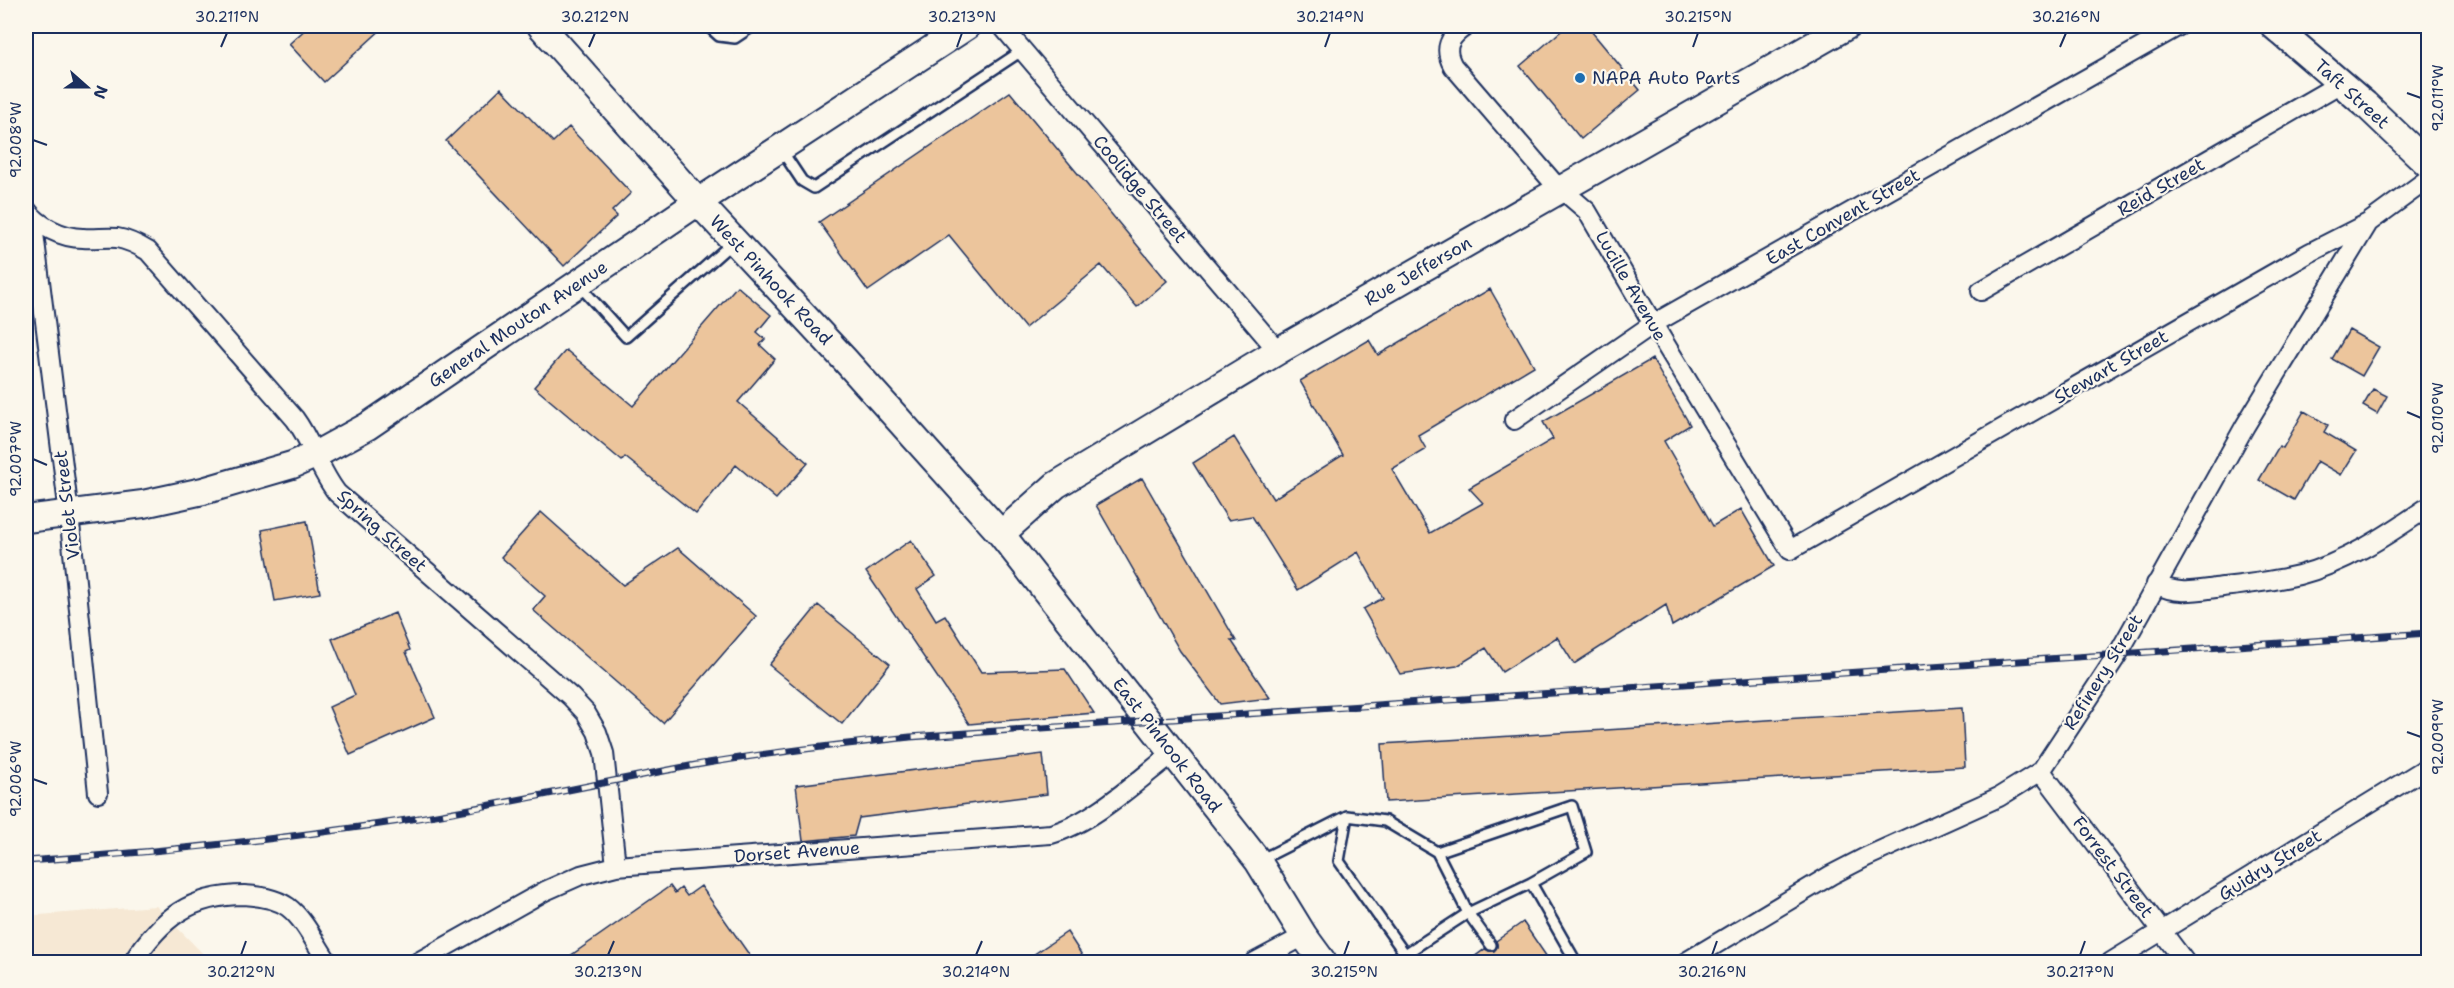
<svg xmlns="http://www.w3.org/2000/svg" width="2454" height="988" font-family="'Shantell Sans',sans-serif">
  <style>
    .built { fill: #f6e8d4 }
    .building { fill: #ecc59c; stroke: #1b2f5e; stroke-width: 1.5 }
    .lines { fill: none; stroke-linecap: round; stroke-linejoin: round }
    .lane-casing { stroke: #1b2f5e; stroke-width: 14 }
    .street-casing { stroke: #1b2f5e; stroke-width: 22 }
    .secondary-casing { stroke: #1b2f5e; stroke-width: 30 }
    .lane { stroke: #fbf7ec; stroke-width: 9 }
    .street { stroke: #fbf7ec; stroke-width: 18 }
    .secondary { stroke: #fbf7ec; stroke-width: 26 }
    .rail-casing { stroke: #1b2f5e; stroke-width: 7 }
    .rail { stroke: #fbf7ec; stroke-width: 4.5; stroke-dasharray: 14; stroke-linecap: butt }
    .ticks { fill: none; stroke: #1b2f5e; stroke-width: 2 }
    .poi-dot { fill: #1f6fb2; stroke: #fbf7ec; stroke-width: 2 }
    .labels { text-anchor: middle; stroke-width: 4.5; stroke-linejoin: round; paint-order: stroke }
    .poi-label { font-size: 18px; fill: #1b2f5e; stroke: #fbf7ec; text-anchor: start }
    .street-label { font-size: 18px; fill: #1b2f5e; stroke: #fbf7ec }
    .neatline { fill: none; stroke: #1b2f5e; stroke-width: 2 }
    .ticks-label { font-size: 15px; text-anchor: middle; fill: #1b2f5e }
  </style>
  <rect width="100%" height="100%" fill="#fbf7ec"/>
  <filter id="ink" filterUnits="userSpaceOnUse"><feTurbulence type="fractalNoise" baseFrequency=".0167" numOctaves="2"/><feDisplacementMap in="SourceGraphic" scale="12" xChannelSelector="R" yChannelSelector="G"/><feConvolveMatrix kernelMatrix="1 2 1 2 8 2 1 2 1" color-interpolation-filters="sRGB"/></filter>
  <g filter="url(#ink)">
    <path class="built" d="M156,906L211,962H26V916Z"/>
    <path class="building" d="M309,26H385L324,82L289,44Z
      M1567,26H1587L1640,90L1581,139L1520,66Z
      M501,88L553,142L569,127L631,193L612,211L617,216L564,266L446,141Z
      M1010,92L1167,281L1137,307L1101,265L1025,328L949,235L868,291L819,222Z
      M737,286L771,315L757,332L765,339L760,345L775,359L738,402L808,463L776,499L736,465L696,514L625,457L622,461L534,387L566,350L633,406Z
      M1490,289L1534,366L1418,435L1426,449L1392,469L1430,533L1483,503L1469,488L1553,439L1543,422L1652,359L1690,425L1664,441L1713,526L1741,509L1774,566L1672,626L1666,605L1574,664L1557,637L1502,672L1486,648L1457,666L1400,674L1363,609L1383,598L1358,552L1298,590L1252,516L1228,520L1193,463L1234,437L1273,499L1343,455L1300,381L1369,340L1378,355Z
      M2349,330L2379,347L2362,376L2332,359Z
      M2373,389L2387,396L2377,414L2363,406Z
      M2304,411L2328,425L2324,432L2356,451L2341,475L2317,461L2294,500L2259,480L2279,446L2283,448Z
      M1142,478L1236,641L1231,640L1270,698L1220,704L1180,651L1096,505Z
      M541,512L623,585L678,548L756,616L663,723L533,610L545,596L501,557Z
      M307,521L320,593L275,601L262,530Z
      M911,540L936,576L917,589L936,620L945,615L981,672L1065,669L1094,713L969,724L866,572Z
      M818,605L890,664L842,724L769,665Z
      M395,613L410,650L406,652L435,717L350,755L329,707L355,695L332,639Z
      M1962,708L1965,767L1386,802L1382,744Z
      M1043,754L1047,794L859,818L854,836L803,841L796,785Z
      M670,886L675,893L681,888L687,896L701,886L755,963H560Z
      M1523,922L1551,963H1466L1485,949L1489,951H1494L1497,947L1496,941Z
      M1067,932L1087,963H1021Z"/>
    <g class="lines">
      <g class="lane-casing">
        <path id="lane" d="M708,26L719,36L735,38L753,26
          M780,148L802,181L814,188L1023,50
          M579,285L626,337L732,243
          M1437,852L1572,806L1586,852L1531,883L1468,913L1437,852L1385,821L1347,816L1339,861L1405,954L1468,913L1491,945
          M1258,861L1347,816
          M1531,883L1576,962"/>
      </g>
      <g class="street-casing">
        <path id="street" d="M1002,26L1278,351
          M1466,26C1449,37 1443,48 1453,66L1552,181L1587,211L1653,324L1790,550L2309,253L2368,223L2428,179
          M26,209C38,226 62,238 83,238C94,239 106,237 117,238C129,240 138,245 148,251L295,419C312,442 319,470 337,493L571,697L586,713L597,732L604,753L616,866
          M32,217L69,514L98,793
          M1981,291L2341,83
          M1514,420L1653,324L2179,26
          M2156,584C2178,596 2199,590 2223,587C2248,584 2274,581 2299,575C2345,563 2386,536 2425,509
          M2041,771L2185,962
          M133,962C161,918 191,895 244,895C259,896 275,898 288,907C305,920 316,945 328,962
          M418,962L545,891L581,875L616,866L1051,834C1093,823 1138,780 1173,753
          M1255,962L1304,936
          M1686,962L1831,875L1866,857L1999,797L2041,771L2118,654L2245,426L2367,225
          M2111,962L2428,767"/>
      </g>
      <g class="secondary-casing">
        <path id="secondary" d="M541,26L698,202L845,360L1001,534L1258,861L1304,936L1323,962
          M2274,26L2365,104L2428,164
          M26,519L143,504L203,491L292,465L315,455L368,426L698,202L967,26
          M1001,534L1056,485L1278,351L1847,26"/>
      </g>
      <use href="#lane" class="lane"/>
      <use href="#street" class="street"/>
      <use href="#secondary" class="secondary"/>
      <g class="rail-casing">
        <path id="rail" d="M26,861C151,853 276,840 400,821C497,806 593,784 690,766C763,753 837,745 910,737L2428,633"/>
      </g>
      <use href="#rail" class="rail"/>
    </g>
  </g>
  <path class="ticks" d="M221,47L227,33M589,47L595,33M957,47L962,33M1325,47L1330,33M1693,47L1698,33M2060,47L2066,33M2407,93L2421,98M33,140L47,145M2407,412L2421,418M33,459L47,465M2407,732L2421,737M33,779L47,784M241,955L246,941M608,955L614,941M976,955L982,941M1344,955L1349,941M1712,955L1717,941M2080,955L2085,941"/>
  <circle class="poi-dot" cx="1580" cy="78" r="6"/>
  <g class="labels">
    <g class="poi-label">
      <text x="1592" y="84">NAPA Auto Parts</text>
    </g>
    <g class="street-label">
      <text transform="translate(2352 94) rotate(42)" y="6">Taft Street</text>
      <text transform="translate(2161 187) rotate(-30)" y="6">Reid Street</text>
      <text transform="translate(1140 189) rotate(50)" y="6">Coolidge Street</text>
      <text transform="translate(1843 217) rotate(-30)" y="6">East Convent Street</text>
      <text transform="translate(1418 271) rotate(-30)" y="6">Rue Jefferson</text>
      <text transform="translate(771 280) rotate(47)" y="6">West Pinhook Road</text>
      <text transform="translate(1631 286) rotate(60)" y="6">Lucille Avenue</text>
      <text transform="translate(518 324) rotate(-34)" y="6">General Mouton Avenue</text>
      <text transform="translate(2111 367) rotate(-30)" y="6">Stewart Street</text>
      <text transform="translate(67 505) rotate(-97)" y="6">Violet Street</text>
      <text transform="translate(382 531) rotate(42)" y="6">Spring Street</text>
      <text transform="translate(2103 672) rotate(-58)" y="6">Refinery Street</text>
      <text transform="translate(1167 745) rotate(52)" y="6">East Pinhook Road</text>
      <text transform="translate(797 852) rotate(-4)" y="6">Dorset Avenue</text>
      <text transform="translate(2270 865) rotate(-32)" y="6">Guidry Street</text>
      <text transform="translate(2113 867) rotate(53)" y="6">Forrest Street</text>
    </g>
  </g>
  <rect width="2454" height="988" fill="none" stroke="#fbf7ec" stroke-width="66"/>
  <g transform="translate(87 87) rotate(111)" stroke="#fbf7ec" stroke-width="4.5" paint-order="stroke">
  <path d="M0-4.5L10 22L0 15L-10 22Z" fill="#1b2f5e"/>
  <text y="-9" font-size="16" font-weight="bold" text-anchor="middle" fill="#1b2f5e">N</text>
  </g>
  <rect x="33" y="33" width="2388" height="922" class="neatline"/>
  <g class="ticks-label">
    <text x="227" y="22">30.211°N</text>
    <text x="595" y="22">30.212°N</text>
    <text x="962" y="22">30.213°N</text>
    <text x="1330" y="22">30.214°N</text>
    <text x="1698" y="22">30.215°N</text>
    <text x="2066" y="22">30.216°N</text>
    <text transform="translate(2438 98) rotate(-90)" y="5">92.011°W</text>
    <text transform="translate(16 140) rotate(-90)" y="5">92.008°W</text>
    <text transform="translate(2438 418) rotate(-90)" y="5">92.010°W</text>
    <text transform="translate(16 459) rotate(-90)" y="5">92.007°W</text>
    <text transform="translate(2438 737) rotate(-90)" y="5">92.009°W</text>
    <text transform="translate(16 779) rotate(-90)" y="5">92.006°W</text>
    <text x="241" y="977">30.212°N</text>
    <text x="608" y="977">30.213°N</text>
    <text x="976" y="977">30.214°N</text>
    <text x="1344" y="977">30.215°N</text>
    <text x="1712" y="977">30.216°N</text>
    <text x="2080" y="977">30.217°N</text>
  </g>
</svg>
